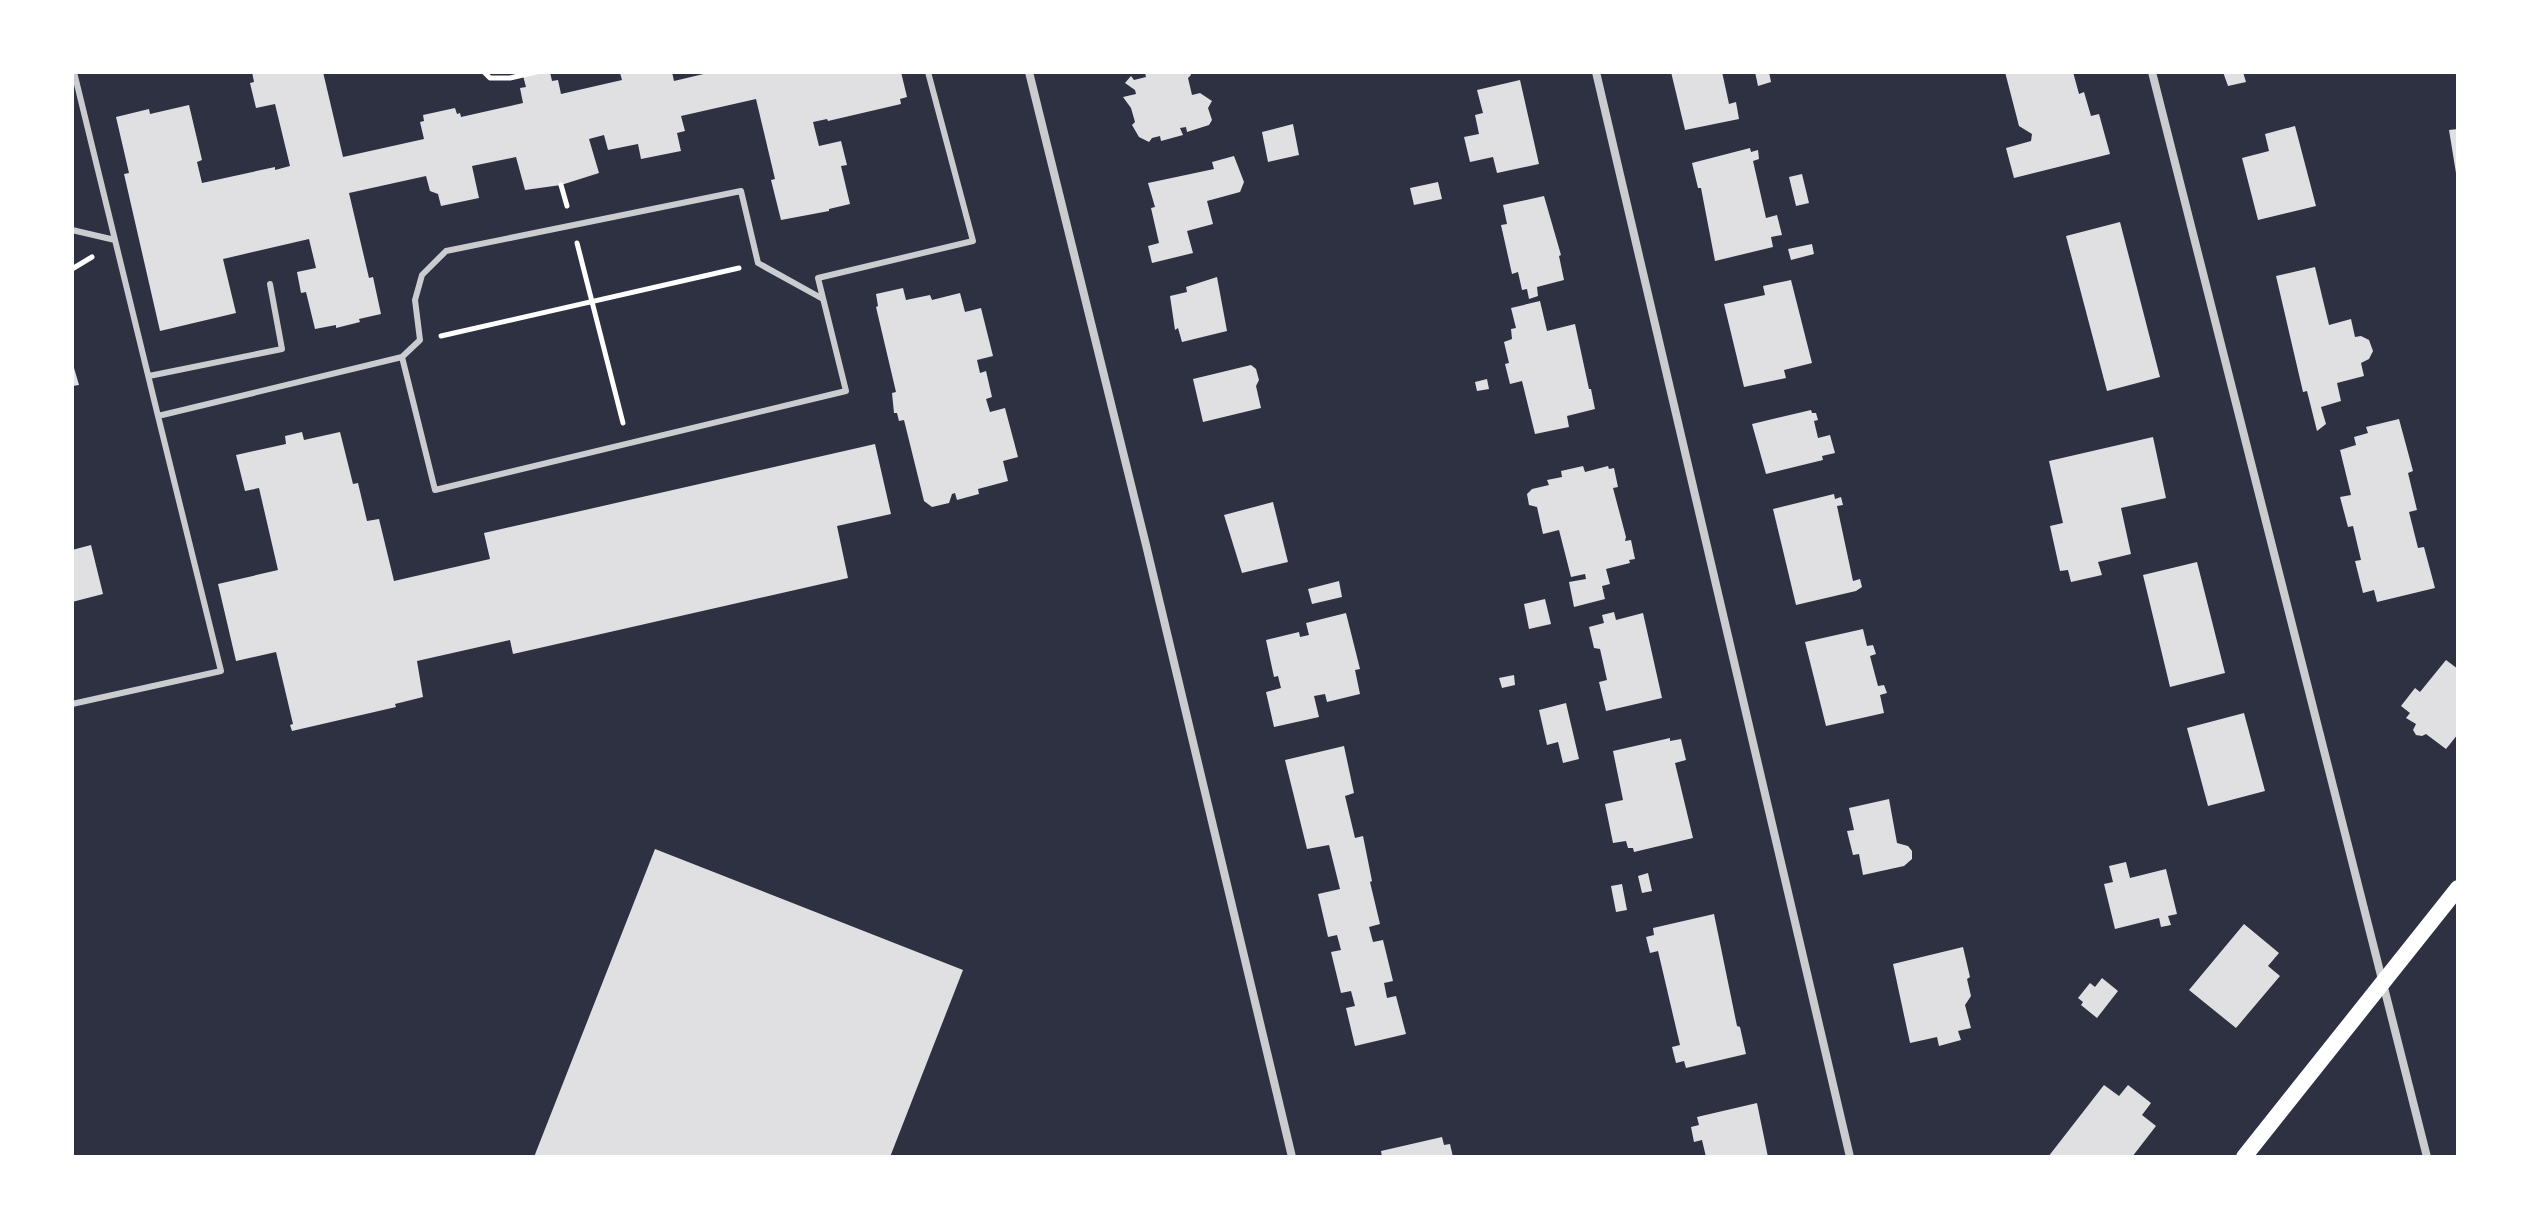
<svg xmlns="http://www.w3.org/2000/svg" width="2530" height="1229" font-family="Karla,sans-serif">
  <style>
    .building { fill: #e0e0e3 }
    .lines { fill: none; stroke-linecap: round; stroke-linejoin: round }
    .path { stroke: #fff; stroke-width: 5 }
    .service { stroke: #caccd0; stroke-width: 6 }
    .minor { stroke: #caccd0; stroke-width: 8 }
    .secondary { stroke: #fff; stroke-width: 16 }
  </style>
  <rect width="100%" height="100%" fill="#2d3142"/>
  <path class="building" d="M252,72H323L343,157L424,139L420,122L424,121L423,115L455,108L457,114L460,113L461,117L523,103L520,88L526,87L522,72H550L552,81L558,80L561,94L622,80L620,73L626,72H672L674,81L712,72H901L907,97L900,99L901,104L828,121L827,119L813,122L819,146L841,141L847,165L841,166L850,204L829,209V211L781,220L771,180L775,179L756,99L681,116L685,131L677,133L681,151L641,159L638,144L608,150L604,135L589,139L599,173L561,185L525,190L516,157L472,166L479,198L441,206L438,194L430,191L426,176L349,193L369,278L373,277L381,314L359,319L360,322L336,328V325L315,329L306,292L301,293L297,272L316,268L309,239L223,259L236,313L160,331L124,174L129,173L116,117L149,109L150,114L189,105L202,160L197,162L202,183L275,167V170L290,166L275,104L256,108L250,83L254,82Z
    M1148,72H1190L1191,75L1188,78L1192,95L1200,93L1212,101L1208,108L1212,120L1209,125L1187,132L1186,127L1180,128L1183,135L1161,141L1160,136L1152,138L1149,142L1139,137L1132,125L1135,122L1131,108L1123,97L1136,94L1135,90L1125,83L1131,76L1134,80L1146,77L1145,73Z
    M1671,72H1722L1729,104L1736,102L1739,119L1685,130Z
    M1755,72H1769L1771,82L1758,86Z
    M2005,72H2073L2079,94L2084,92L2091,116L2099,114L2110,154L2014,178L2006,148L2031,141L2032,134L2019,126Z
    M2223,72H2243L2246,82L2228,86Z
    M1520,80L1539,164L1497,173L1493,157L1470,162L1464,137L1479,134L1475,115L1483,113L1477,90Z
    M1293,124L1299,155L1268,162L1262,132Z
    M2295,126L2316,206L2258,220L2242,158L2269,151L2265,134Z
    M2458,129V173H2456L2449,130Z
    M1750,148L1751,152L1758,150L1759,159L1753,161L1766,218L1777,215L1782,235L1771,237L1773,247L1715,261L1701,188H1698L1692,163Z
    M1234,156L1244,182L1240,192L1207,201L1213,224L1187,231L1193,253L1152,263L1148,246L1159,243L1151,208L1155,207L1148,183L1214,169L1212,162Z
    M1802,174L1809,203L1796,206L1789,177Z
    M1438,182L1442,199L1414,205L1410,188Z
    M1544,196L1561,255L1559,256L1564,280L1537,287L1538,296L1529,299L1527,289L1522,290L1518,272L1512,274L1501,225L1507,224L1503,205Z
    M2120,222L2160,377L2107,391L2066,236Z
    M1812,244L1814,254L1791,260L1788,249Z
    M2315,267L2329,325L2351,319L2355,337L2361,336L2369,340L2373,351L2369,359L2361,363L2364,376L2337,383L2341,401L2321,407L2326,424L2317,431L2307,391L2303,392L2276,276Z
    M1217,277L1227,331L1182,342L1178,328L1175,330L1170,296L1187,292L1186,287Z
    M1791,280L1812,363L1784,370L1786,378L1744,387L1724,304L1765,295L1763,286Z
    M903,288L906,300L930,295L932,300L960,293L965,312L981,308L993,356L977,360L980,373L986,371L992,397L986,399L990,412L1005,408L1018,457L1003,461L1008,481L978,489L979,494L957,500L955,493L952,494L949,503L932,507L924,501L904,420L899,421L897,413H894L892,393L896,392L876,307L878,306L876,294Z
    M1540,301L1547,331L1575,324L1589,389H1591L1595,409L1567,416L1569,427L1535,434L1522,381L1510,384L1505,364L1509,363L1504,342L1512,339L1511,329L1516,328L1511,308Z
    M72,361L79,385L72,386Z
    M1251,365L1256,369L1259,380L1256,386L1261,408L1203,422L1193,379Z
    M1487,379L1489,389L1477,391L1475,382Z
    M1811,410L1812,413H1816L1818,420L1814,421L1818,438L1830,435L1835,453L1822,456L1823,460L1766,474L1752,424Z
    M2399,419L2413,471L2408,473L2417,510L2409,512L2418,548L2424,547L2435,588L2377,602L2374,590L2363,593L2355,561L2361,560L2353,526L2348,527L2340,497L2351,495L2340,450L2356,445L2354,437L2368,433L2366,427Z
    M302,432L304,440L340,432L353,484L358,483L367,521L379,519L394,581L490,559L484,533L875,444L891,514L837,526L848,578L513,654L510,640L417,661L423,697L395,704L396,707L292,731L290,725L293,724L276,652L236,661L218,584L278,570L259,488L245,491L236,455L286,444L285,436Z
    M2153,437L2166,498L2121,508L2131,554L2098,562L2102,575L2071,582L2068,570L2060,571L2050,526L2063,523L2049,461Z
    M1583,466L1585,472L1608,466L1609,469L1614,468L1618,487L1613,488L1626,537L1625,541L1631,540L1635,559L1629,560L1630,563L1606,569L1610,584L1602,586L1605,599L1574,607L1569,582L1586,579L1585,574L1571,577L1559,530L1543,534L1537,507L1529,505L1527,494L1532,489L1549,485L1547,480L1562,477L1561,471Z
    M1834,494L1835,499L1841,497L1843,505L1837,506L1853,581L1860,579L1862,587L1856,591L1796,605L1773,509Z
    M1273,502L1288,562L1242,573L1224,515Z
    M91,545L103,594L72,602V550Z
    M2197,562L2225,673L2170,687L2143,575Z
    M1339,581L1342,597L1312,604L1308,589Z
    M1545,599L1551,624L1529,629L1524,604Z
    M1614,612L1616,620L1643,613L1662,698L1606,711L1599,682L1607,680L1600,649L1594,648L1589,627L1604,623L1602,615Z
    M1346,613L1360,669L1355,670L1360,694L1327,702L1325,694L1314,696L1319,717L1274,727L1266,692L1281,688L1278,676L1274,677L1266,640L1299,632L1300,637L1309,635L1306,623Z
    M1863,629L1867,646L1873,645L1876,654L1870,656L1878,686L1884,685L1887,693L1880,695L1884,713L1826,726L1805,642Z
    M2446,660L2458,669V734L2446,749L2426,734L2422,736L2416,735L2413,730L2416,724L2406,718L2410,713L2401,706L2415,688L2420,692Z
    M1514,675L1515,685L1502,688L1499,678Z
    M1566,703L1579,759L1563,763L1558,742L1547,745L1539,710Z
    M2244,713L2265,791L2208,806L2187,728Z
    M1670,738V741L1681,739L1686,760L1675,763L1693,838L1634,852L1633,848H1628L1626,841L1613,843L1605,804L1623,800L1613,751Z
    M1344,746L1354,793L1345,796L1355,838L1363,836L1372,881L1370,882L1380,924L1369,927L1373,942L1383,940L1393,981L1384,983L1387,998L1396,996L1406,1034L1355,1046L1346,1008L1355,1006L1351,991L1341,993L1331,952L1341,950L1337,935L1328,937L1318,894L1340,889L1329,845L1307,849L1285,760Z
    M1889,799L1897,843L1908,846L1912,851V859L1904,866L1863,875L1859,854L1853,855L1847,831L1854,830L1849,808Z
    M655,849L963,970L890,1157H534Z
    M2126,862L2130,878L2166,869L2177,914L2168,916L2171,925L2161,927L2159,918L2115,929L2104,884L2113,882L2109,866Z
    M1648,873L1652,891L1642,893L1638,876Z
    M1622,884L1627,910L1616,912L1611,886Z
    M1714,914L1737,1026L1740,1027L1746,1054L1686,1068L1684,1061L1676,1063L1672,1047L1680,1045L1658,951L1650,953L1646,937L1654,935L1653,928Z
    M2244,924L2279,953L2268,966L2280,976L2236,1028L2189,990Z
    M1963,947L1970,977L1967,979L1971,996L1965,1005L1971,1028L1958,1031L1961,1040L1939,1046L1937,1037L1910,1043L1893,964Z
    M2102,978L2118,991L2097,1018L2081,1005L2083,1002L2078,998L2090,983L2095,987Z
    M2104,1085L2119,1096L2128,1085L2151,1103L2142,1115L2156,1126L2132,1157H2048Z
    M1757,1103L1768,1157H1706L1702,1140L1694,1142L1691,1127L1699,1125L1697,1117Z
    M1442,1137L1444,1145L1450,1144L1453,1157H1382L1381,1151Z"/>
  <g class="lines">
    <path class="path" d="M484,72L490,78H510L536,72
      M561,185L567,206
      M577,243L623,423
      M72,269L92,257
      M441,336L739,268"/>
    <path class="service" d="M74,72L158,416L402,357L435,490L846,391L818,278L973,241L928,72
      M72,230L115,240
      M402,357L420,340L415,300L422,275L446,251L741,191L758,263L823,299
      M149,376L282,349L270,284
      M72,704L221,671L158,416"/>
    <path class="minor" d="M1029,72L1146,545L1292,1157
      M1596,72L1850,1157
      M2152,72L2427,1157"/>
    <path class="secondary" d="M2244,1157L2458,888"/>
  </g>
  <rect width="2530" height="1229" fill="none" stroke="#ffffff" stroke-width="148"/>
</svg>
